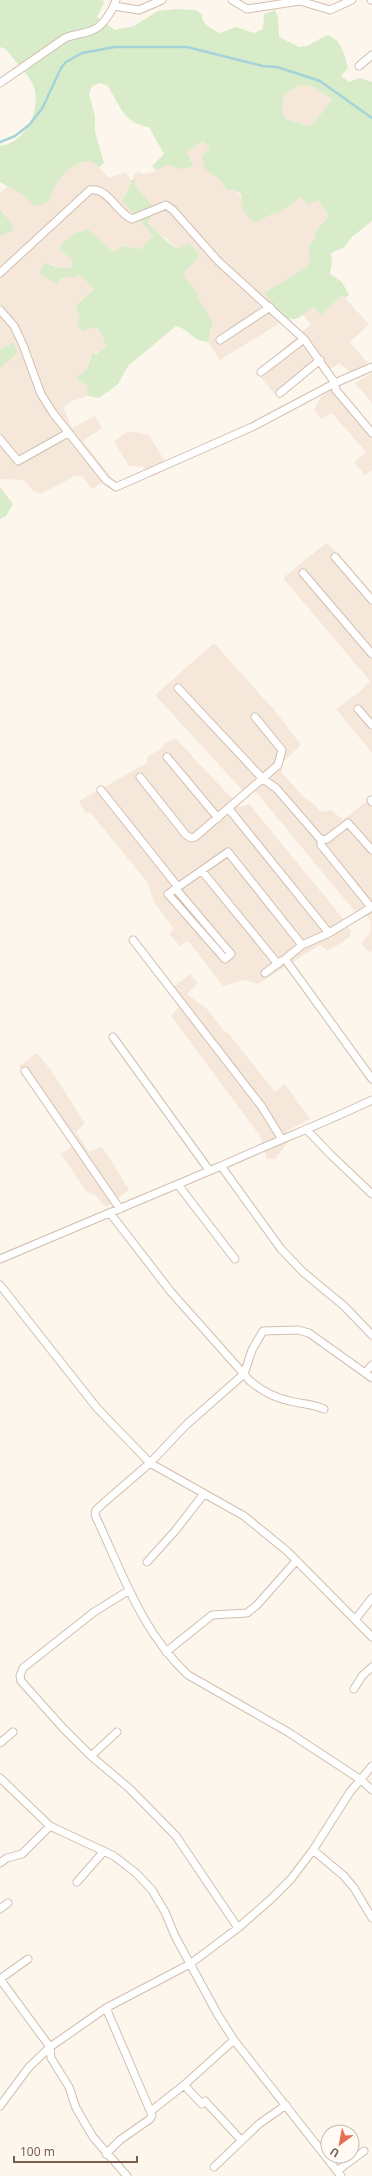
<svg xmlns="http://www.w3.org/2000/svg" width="372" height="2176" font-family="'Noto Sans',sans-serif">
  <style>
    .residential { fill: #f5e8da }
    .green { fill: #d8ecc9; fill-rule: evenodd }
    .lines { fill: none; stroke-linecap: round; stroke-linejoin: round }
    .stream { stroke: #a5d3da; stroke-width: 2.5 }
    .street-casing { stroke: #d1beb0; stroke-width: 9 }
    .street { stroke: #fff; stroke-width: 7 }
  </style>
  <rect width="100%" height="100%" fill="#fdf6ec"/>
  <path class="residential" d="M300,85L312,86L332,99L314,123L309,126L286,119L282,110L284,95Z
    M203,141L210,147L205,169L220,180L227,190L236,191L244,200L274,213L281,212L301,197L318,200L329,216L319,228L315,238L308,247L310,258L307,267L264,293L285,317L280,323L220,360L208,342L212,330L205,311L198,299L197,292L183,275L189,266L197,259L177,249L166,238L158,235L148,223L152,216V205L135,186L133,176L139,171L142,174L153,172L162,166L169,165L177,168L193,164L187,152Z
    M89,161L99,167L109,178L125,172L131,180L130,186L123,198L131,214L141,220L154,237L140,249L124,246L113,252L88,229L76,233L60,250L72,259L71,268H60L49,263L60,281L66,276L80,275L94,289L75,307L86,330L93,327L97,329L103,335L106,347L90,357L87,369L78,376L87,385L88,396L72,401L63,407L72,428L95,416L102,428L83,441L111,477L92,489L82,476H75L41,494L34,492L24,480L0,479V369L13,343L0,350V236L12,231L10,220L0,209V193L8,186L24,196L35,206L50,199L52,191L61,176L74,165Z
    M342,295L369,324L350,342L368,363L351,373L339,363L324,374L316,366L279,399L256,372L311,324L302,314L313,307L321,315Z
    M372,373V403L355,383Z
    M337,386L372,427V470L365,475L354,462L366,452L332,413L321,419L314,410L321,397Z
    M127,432H135L149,435L169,468L152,477L144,467L129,466L114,441Z
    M326,543L333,548L372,594V753L336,709L361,691L370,681L283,578Z
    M214,643L276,712L301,745L281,764L282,773L302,795L315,805L321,812L331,810L343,820L372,797V951L370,953L361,943L371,931L370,921L367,916L360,918L257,793L253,790L243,791L155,695Z
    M175,738L240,807L249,804L341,916L351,931L350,937L328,951L320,945L258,984L244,980L223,986L188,941L180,946L169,934L174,929L154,902L147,882L90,812L85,813L79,801L147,763V757L160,749L165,743Z
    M190,974L198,983L187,994L207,1009L224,1031L229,1034L275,1092L285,1084L310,1119L287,1131L288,1142L275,1159H267L260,1136L171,1016L179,1007V1004L168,991Z
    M37,1053L50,1069L85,1123L76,1132L89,1152L101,1147L109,1157L129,1190L106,1207L96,1196L86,1191L61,1154L73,1146L19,1066Z"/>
  <path class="green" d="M0,0H103L104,3L97,17L115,30L134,26L158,11L176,9L195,10L202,14C201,24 212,29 220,33L236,27L254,33L263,29L264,14L275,10L278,17L279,37L299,47L307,46L327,35C341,38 345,56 348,68L341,76L349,82L360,78L372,82V221L352,237L343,248L331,253L332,261L330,274L342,282L349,295L345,298L342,295L321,315L313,307C308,310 303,316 298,318C284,325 271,301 264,293L307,267L310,258L308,247L315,238L316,231L329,216L318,200L308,205L301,197L281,212L274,213L254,223C251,220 246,215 244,211C239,198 248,191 227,190L220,180L205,169L202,156L210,147L203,141L187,152L193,164L191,167L180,169L169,165L155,170L152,166L164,154L149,127C123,124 119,103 107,85L99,83L92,86L89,94L95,116V132L104,163L99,167L89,161C72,163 60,175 53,190C51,193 51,197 50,199C47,203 40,205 35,206L24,196L0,182V146C25,143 41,111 34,87C30,76 13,59 6,49L0,47ZM300,85L312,86L332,99L314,123L309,126L286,119L282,110L284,95Z
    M135,179V186L152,205V216L148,223C157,233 166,241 177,249L189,243L199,254C196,262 188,267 183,275L197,292L199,300L213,323L208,342C194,342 189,329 176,326L128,366L118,384L99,398L88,396L87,385L77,380L78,376L87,369L92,354H96L106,347C104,340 101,326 92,328C88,329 86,330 82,331L77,324L80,317L75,307L94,289L80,275L74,278L70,276L62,278L57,284L40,274L41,269L45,263L60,268H71L72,259L60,250L62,243L76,233L88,229L113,252L124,246L140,249L153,237C145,223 132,215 122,201L130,186L131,180Z
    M0,209C5,217 15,221 12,231L0,236Z
    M13,342L18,352L0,369V350Z
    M0,487L13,504L6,516L0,519Z"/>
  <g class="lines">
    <path class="stream" d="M0,142L15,136L29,125L42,109L61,68L66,62L82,53L115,47H187L263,66L277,67L320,81L372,118"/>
    <g class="street-casing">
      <path id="street" d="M232,0L247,9L300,1L330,10L352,0
        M371,0H372
        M114,6L139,10L162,0
        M359,66L372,55
        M0,83L65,38C74,34 84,34 93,30C103,26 113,10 116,0
        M0,273L90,190C108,187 117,213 132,219L166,205L173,210L218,261L304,339L335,383L336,390L372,433
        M0,310L14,326L23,345L41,394L53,413L106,480L116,487L252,427L335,383L372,367
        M220,340L270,307
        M261,372L304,339
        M280,393L320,360
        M0,439L18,461L68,433
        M335,557L372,600
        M303,573L372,654
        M178,688L263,779L276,788L321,840
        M358,709L372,725
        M167,757L218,818
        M140,777L186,835L191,838L195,837L278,765L282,750L255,717
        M101,790L178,887
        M371,800L372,802
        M229,809L329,933
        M202,871L278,964
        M176,889L231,954L225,959L168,894L228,852L302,945
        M371,907L321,845V840L327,839L348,823L372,850
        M372,907L329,933L302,945L285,959L372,1079
        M133,940L262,1107L281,1138
        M265,973L281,961
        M113,1037L209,1170
        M25,1071L120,1209
        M372,1100C322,1124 271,1143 221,1166L281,1249L303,1272L344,1306L372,1335
        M306,1129L332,1156L372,1194
        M179,1186L235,1259
        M110,1213L171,1292L250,1381C262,1391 275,1398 290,1401C301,1404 313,1404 324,1409
        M0,1259L221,1166
        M0,1285L97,1408L150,1463L244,1516L287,1551L372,1637
        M365,1373L372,1365
        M372,1378L309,1333L298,1330L263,1331L252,1350L244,1374L186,1425L150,1463L107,1500L96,1510L95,1515C122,1572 141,1631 188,1675L288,1732L361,1780L372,1790
        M147,1562L175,1531L203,1495
        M128,1591L94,1612L23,1668L20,1676L21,1681L63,1728L91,1756L130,1789L176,1836L238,1928
        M355,1620L372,1598
        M166,1652L212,1615L247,1613L257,1605L296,1561
        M354,1689L362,1676L372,1667
        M0,1743L13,1732
        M91,1756L117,1732
        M0,1778L50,1826L114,1856L136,1873L152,1890L165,1912L175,1936L218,2015L234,2040L341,2176
        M313,1850L344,1876L354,1888L372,1918
        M0,1863L7,1858L22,1854L50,1826
        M77,1882L104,1851
        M0,1909L8,1903
        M0,1979L50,2047L51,2058L69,2087L76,2108L93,2137L127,2176
        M0,1979L28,1959
        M184,2085L202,2104L205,2101L241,2140
        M0,2106L29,2067L50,2047L106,2008L190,1964L238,1928L271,1899L291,1879L313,1850L350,1792L372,1766
        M151,2111L184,2085L234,2040
        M106,2154L120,2140L150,2119L152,2115L106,2008
        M214,2167L259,2124L286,2105
        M337,2171L364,2151"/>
    </g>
    <use href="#street" class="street"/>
  </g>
  <g transform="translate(340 2144) rotate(212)"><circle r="19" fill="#fffaf3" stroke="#cabbb1"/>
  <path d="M0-3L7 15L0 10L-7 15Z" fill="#e76f51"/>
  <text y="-6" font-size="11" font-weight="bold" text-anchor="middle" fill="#7a5c4d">U</text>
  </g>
  <path d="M14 2156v6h123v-6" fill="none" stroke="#7a5c4d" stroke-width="2"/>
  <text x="20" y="2156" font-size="12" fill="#7a5c4d" stroke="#fffaf3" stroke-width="3" paint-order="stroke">100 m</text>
</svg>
